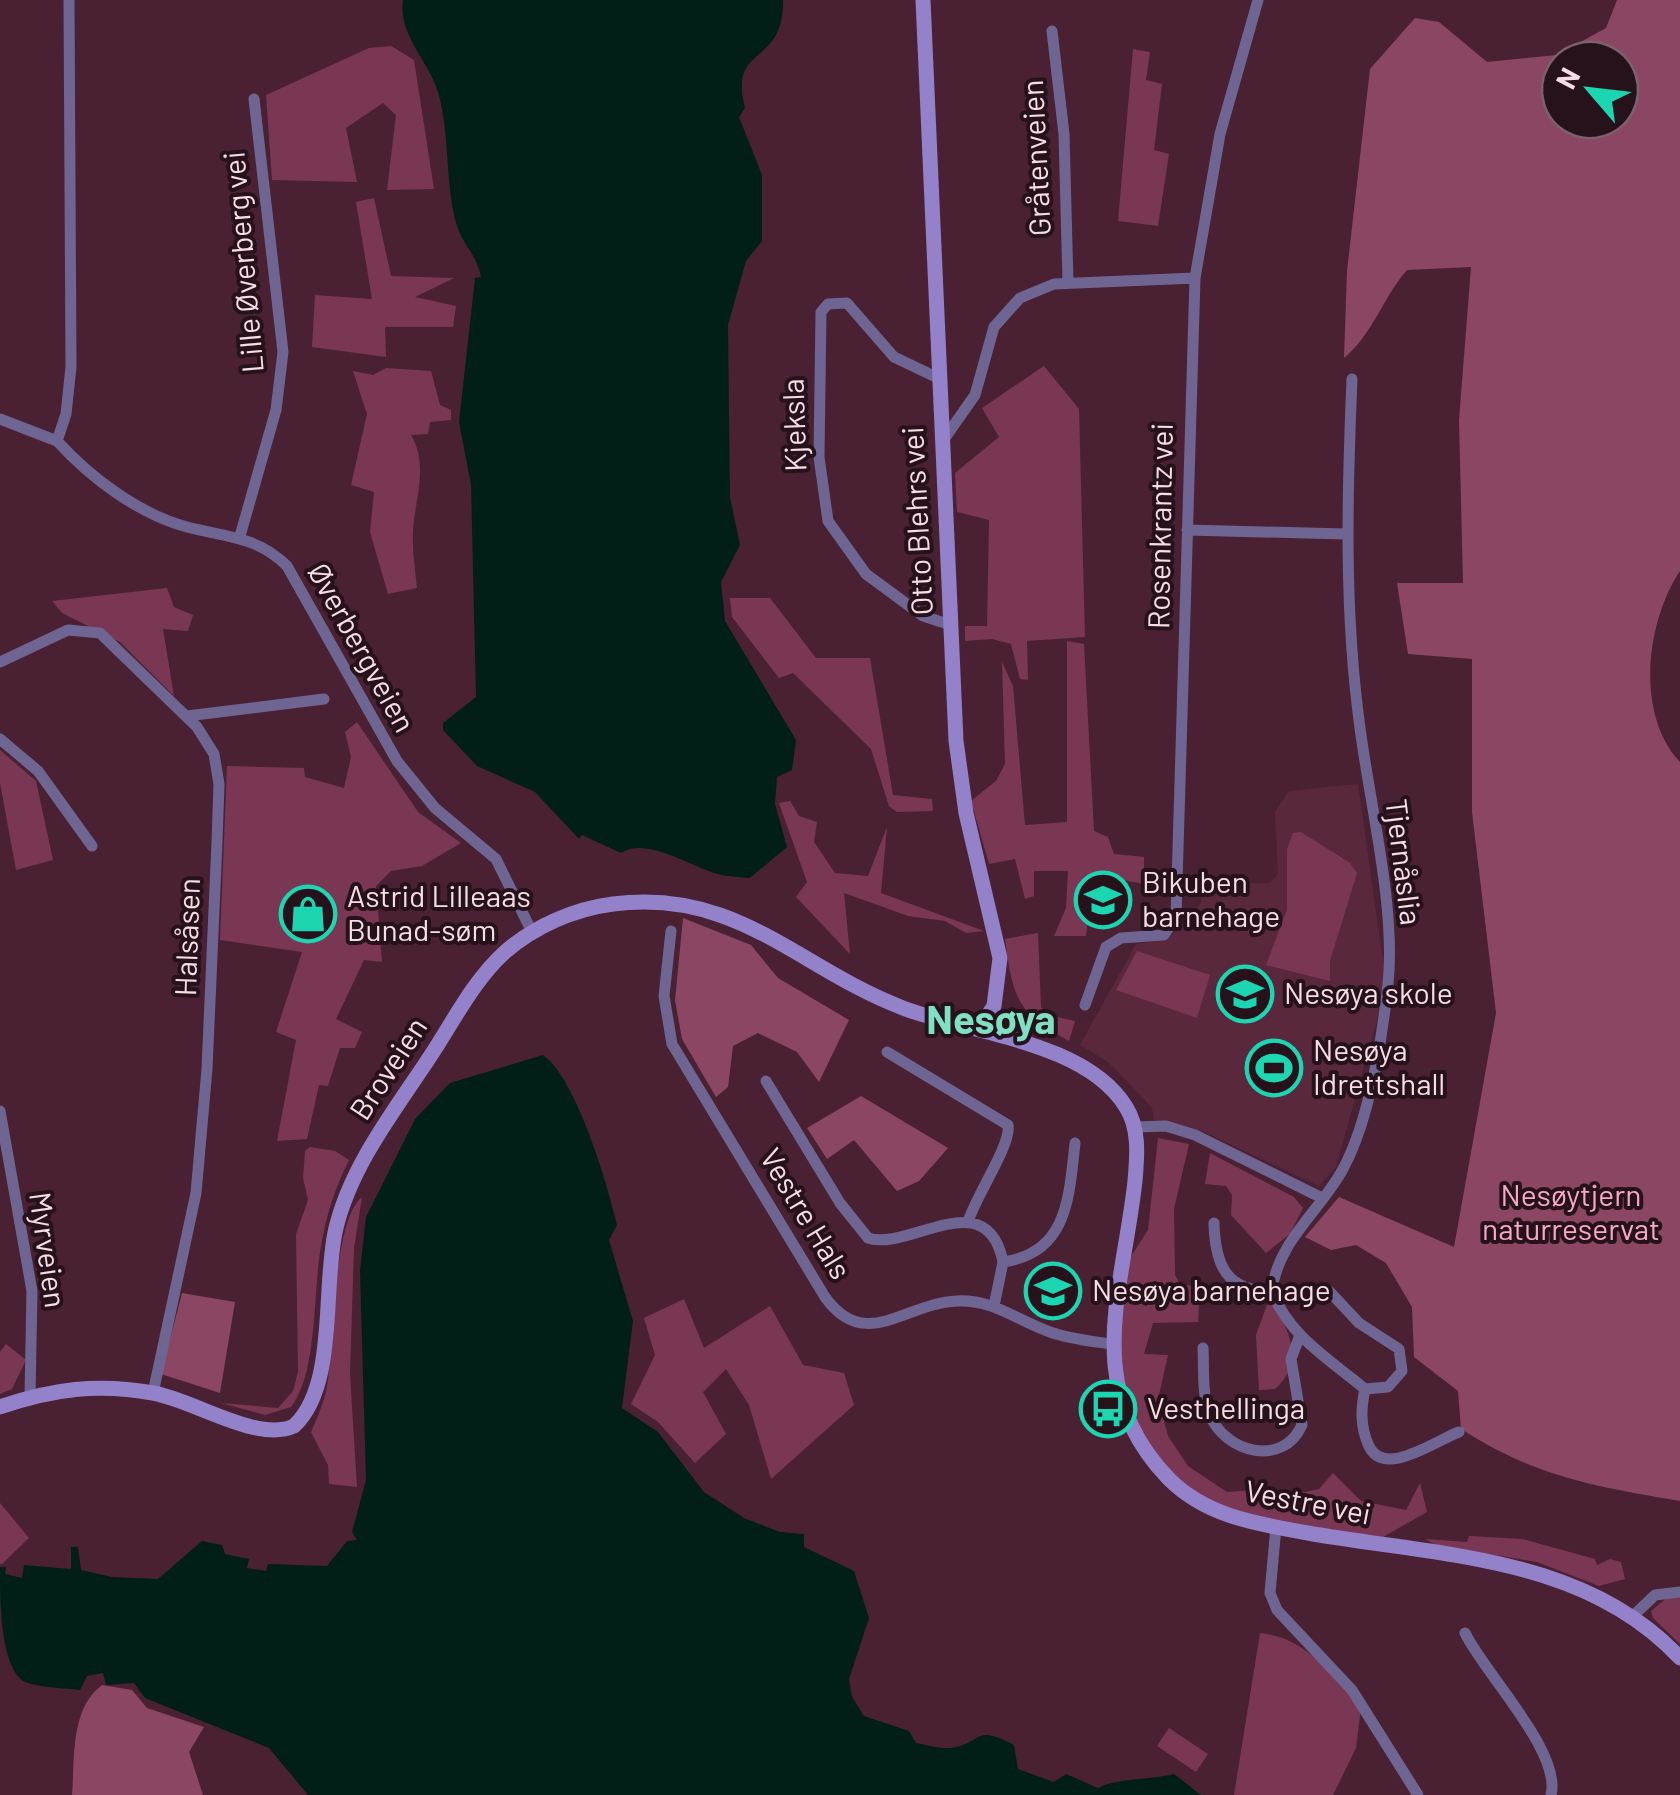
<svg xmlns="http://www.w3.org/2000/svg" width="1680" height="1795" font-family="Barlow,sans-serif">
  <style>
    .built { fill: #59283d }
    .green { fill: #7a3754 }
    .forest { fill: #8b4663; fill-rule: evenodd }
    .water { fill: #011f18 }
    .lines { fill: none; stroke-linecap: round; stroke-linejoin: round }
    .street { stroke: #6f6593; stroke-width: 11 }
    .secondary { stroke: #9381ca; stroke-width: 15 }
    .labels { text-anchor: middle; stroke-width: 8; stroke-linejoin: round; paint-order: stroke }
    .street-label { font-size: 30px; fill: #f7dbe5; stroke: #25121a }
    .poi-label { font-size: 30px; fill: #f7dbe5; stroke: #25121a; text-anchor: start }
    .park-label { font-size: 30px; fill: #f9a7c8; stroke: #25121a }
    .district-label { font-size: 40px; font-weight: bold; fill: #80e0c6; stroke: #25121a }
  </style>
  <rect width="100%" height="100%" fill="#4a2133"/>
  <path class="built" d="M1358,784L1385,975L1379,1013L1336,1167L1319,1186L1202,1131L1154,1120L1152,1108L1144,1099L1108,1062L1080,1045L1136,944L1167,940L1201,903L1203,882L1270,883L1278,874L1275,812L1289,791Z"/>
  <path class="green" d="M391,46L414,60L434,189L387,190L396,115L383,103L346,128L357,182L272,180L266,95L369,48Z
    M1133,49L1150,52L1146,80L1162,84L1154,150L1169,154L1158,226L1118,221Z
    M374,198L391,276L454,278L415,297L456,306L453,327H385L386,357L312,347L315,295L372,299L356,202Z
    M1044,366L1079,409L1085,637L1027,641L1028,680L1020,679L1011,644L992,639L965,641V626H987L989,520L957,512L955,473L999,437L982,408Z
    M386,368L431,371L440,405L451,410V420L430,422L428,434L411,435C429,465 415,498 413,531C412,549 415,569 417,588L388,594L370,532L374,492L351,485L367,414L353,371L373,375Z
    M167,588L174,607L193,615L188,631L163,629L174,696L120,642L62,613L52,601Z
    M730,598H770L816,658H870L893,795L932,799L933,811L897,812L889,806L871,749L793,673L779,678L732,617Z
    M1067,641L1084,644L1094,831L1108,837L1114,854L1144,857V870L1163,873L1161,887L1093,875L1086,936H1054L1066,908L1068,871H1034V896L1025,899L1015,859L989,864L971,801L996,781L1005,764L1002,662L1013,686L1025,825L1067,822Z
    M357,722L418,812L461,843L422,866L391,871L376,886L382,962L364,960L336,1019L362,1032L355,1048H340L328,1086L319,1085L307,1139L277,1141L296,1040L276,1032L302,952L220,940L227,766L304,768L305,777L344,788L351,757L345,732Z
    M0,750L36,781L53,860L16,870L0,783Z
    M790,801L799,816L817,822L814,842L835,873L868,876L887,827L881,893L984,931L966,933L945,921L908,916L844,893L850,954L796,897L807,882L779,803Z
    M1301,832L1350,863L1357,873L1330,961V981L1266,965L1287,910V849L1293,833Z
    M1038,933L1041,1007L1048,1015L1075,1021L1069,1041C1016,1012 1013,998 1005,939Z
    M1137,951L1210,975L1197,1018L1116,990Z
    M1158,1138L1189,1144L1174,1209L1175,1275L1180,1284L1200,1287L1198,1322L1153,1323L1144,1354L1168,1355L1158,1399L1168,1436L1188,1466L1227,1492L1269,1489L1287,1496L1319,1489L1333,1473L1361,1501L1406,1510L1420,1483L1427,1512L1383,1537L1277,1522L1209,1502L1165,1468L1144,1440L1129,1408L1118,1342L1130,1258L1148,1230Z
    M310,1147L335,1151L349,1160C336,1186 327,1212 322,1241C312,1288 319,1371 291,1407L265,1415L221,1403L278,1408L293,1391L298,1372L296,1234L308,1200L303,1178L305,1151Z
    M1210,1153L1294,1197L1303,1208L1290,1234L1266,1253L1231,1215L1232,1195L1226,1186L1205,1184Z
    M362,1197L354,1248L350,1374L357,1487L329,1484L328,1465L311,1432C318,1416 326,1398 328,1380C334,1340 333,1220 362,1197Z
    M684,1299L704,1348L770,1306L803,1365L844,1373L854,1405L771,1479L749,1405L726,1369L703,1392L726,1434L695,1463L658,1422L631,1404L655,1355L644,1318Z
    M1269,1299C1289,1327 1306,1362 1275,1389L1259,1390L1256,1335Z
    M6,1344L26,1360L12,1389L0,1394V1352Z
    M0,1503L29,1538L2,1564H0Z
    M1469,1536L1522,1539L1595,1559L1597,1565L1610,1559L1621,1562L1625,1579L1599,1586L1537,1562L1436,1545L1425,1539L1467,1542Z
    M1669,1596L1680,1597V1644L1653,1618L1651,1611Z
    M1260,1633C1307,1638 1331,1674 1361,1708L1356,1748L1333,1795H1234Z
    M1169,1728L1208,1754L1196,1772L1157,1746Z"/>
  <path class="forest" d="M1617,0H1680V571C1646,622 1635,714 1680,762V1501C1593,1486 1536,1477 1461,1429L1458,1391L1414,1357L1412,1307L1386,1263L1356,1245L1331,1250L1305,1237L1339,1197L1454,1247L1496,1013L1472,812V659L1408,654L1397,583H1463L1459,420L1471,267L1407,270C1382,299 1373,334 1344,358L1347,271L1370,69L1415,18L1439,22L1487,62L1557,55L1606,28ZM1560,60H1620V120H1560Z
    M683,918L751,945L778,978L849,1020L819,1082L797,1052L758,1033L733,1046L728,1087L716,1097L682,1039L675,1000Z
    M861,1096L948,1148L919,1181L897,1191L854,1140L827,1159L807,1128Z
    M182,1293L235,1302L220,1393L161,1374Z
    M102,1685L132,1690L147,1708L204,1727L189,1752L203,1795H72C75,1758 70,1709 102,1685Z"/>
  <path class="water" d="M403,0H783C784,69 728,42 745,108L739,117L762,175V241L746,261L728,325L730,497L740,545L721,582L725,621L796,740L792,770L777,777L775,804L787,847L750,878C740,877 728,877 718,874C691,867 646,836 621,853L582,835L579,839L535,792L477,766L443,730V723L476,697L471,485L459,422L475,278L481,277C477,255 462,244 456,223C445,181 450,134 438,92C428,60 398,35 403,0Z
    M543,1055C576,1078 608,1185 617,1225L609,1240L633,1321L622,1408L658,1432L704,1492L744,1518L780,1532L804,1534V1547L854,1571L869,1618L849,1679L852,1697L864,1716L909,1731L916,1743C927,1745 941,1749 951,1748C983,1744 972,1723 1014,1745L1018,1769L1054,1782L1066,1774L1098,1788C1116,1778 1150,1780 1174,1774L1201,1795H308L269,1748L145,1698L134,1683L106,1685L103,1673L87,1676L80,1690C63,1688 41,1688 25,1682C0,1668 0,1600 0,1567H6L5,1574L22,1578L24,1565L71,1569V1547H78L81,1570L112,1577L158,1579L202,1541L222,1545L225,1554L249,1559L247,1568L266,1571L268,1564L327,1566L347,1541L357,1540L352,1532L366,1480L360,1271L366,1217L415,1119L450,1083Z"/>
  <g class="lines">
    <path class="street" d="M69,0L71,367L66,414L57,441C90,477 138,514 187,527C225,537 257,536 287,566L397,761L435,808L496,859L532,932
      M1052,31L1064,134L1068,283
      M938,378L894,357L847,303L828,304L821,312L819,457L828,521L866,574L923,616L951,625
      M0,419L57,441
      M942,442L975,395L994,327L1020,298L1054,284L1195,278
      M1187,530L1345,534
      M240,536L276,410L283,352L254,99
      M0,662L68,630L100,633L197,727L214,754L219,784L217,842L207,1069L196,1193L153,1393
      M187,716L324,699
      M0,739L38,771L92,846
      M671,931L664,996L672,1044L825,1297C865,1353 905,1303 957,1301C993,1299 1018,1321 1050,1332C1069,1339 1091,1341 1111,1344
      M1085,1005L1106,947L1121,938L1164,935L1176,917L1195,278L1220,134L1258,0
      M887,1052L1008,1125C1012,1144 975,1197 968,1222
      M766,1081L840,1203L868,1238C908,1252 987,1181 1003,1262L994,1306
      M0,1111L32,1291L30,1396
      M1135,1127L1166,1126L1195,1135L1320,1197
      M1214,1223C1215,1264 1226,1292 1272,1291
      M1003,1262C1068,1253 1069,1197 1075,1143
      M1329,1291L1359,1323L1399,1349L1402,1371L1388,1387L1365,1389C1330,1360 1288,1335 1272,1291C1277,1242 1321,1210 1343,1169C1369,1121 1382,1039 1388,984C1396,908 1370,805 1360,728C1344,611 1347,496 1352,379
      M1203,1348C1204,1368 1202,1393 1209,1413C1224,1453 1283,1468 1302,1425L1291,1359L1300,1335
      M1365,1389C1361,1408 1360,1425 1368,1444C1382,1480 1435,1441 1459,1432
      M1276,1527L1270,1593L1277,1610L1352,1690L1418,1795
      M1634,1615L1655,1595L1680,1592
      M1465,1633C1485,1674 1562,1752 1551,1795"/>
    <path class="secondary" d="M923,0L956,741L966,813L1000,958L994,1006L979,1029
      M0,1407C52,1389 98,1383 153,1393C194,1400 257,1443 294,1426C338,1385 322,1285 336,1228C352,1162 399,1105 435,1049C456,1016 476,978 505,952C535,926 574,909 613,904C737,888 798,968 903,1008C971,1034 1085,1041 1126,1107C1140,1129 1137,1157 1135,1181C1123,1291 1080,1387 1169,1479C1207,1517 1258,1524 1308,1533C1438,1556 1584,1555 1680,1658"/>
  </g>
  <defs>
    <g id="school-ring" transform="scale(2.875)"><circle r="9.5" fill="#25121a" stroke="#1cd5b1" stroke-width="1.5"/><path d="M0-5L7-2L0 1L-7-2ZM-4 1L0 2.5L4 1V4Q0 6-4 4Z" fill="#1cd5b1"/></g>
    <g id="shop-ring" transform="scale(2.875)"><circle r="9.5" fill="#25121a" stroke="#1cd5b1" stroke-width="1.5"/><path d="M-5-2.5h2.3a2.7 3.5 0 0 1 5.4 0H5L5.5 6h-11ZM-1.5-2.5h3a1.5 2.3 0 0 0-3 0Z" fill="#1cd5b1"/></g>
    <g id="stadium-ring" transform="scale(2.875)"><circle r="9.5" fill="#25121a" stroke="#1cd5b1" stroke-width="1.5"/><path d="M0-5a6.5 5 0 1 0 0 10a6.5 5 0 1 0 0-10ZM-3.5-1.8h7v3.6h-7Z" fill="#1cd5b1"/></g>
    <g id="bus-ring" transform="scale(2.875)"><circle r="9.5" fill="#25121a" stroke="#1cd5b1" stroke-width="1.5"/><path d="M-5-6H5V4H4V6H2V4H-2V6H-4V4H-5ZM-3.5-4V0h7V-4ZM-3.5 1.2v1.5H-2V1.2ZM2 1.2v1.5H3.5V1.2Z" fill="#1cd5b1"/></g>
  </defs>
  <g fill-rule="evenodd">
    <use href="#school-ring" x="1103" y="900"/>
    <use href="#shop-ring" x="308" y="914"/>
    <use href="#school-ring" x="1245" y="994"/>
    <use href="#stadium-ring" x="1274" y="1068"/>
    <use href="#school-ring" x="1053" y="1291"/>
    <use href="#bus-ring" x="1108" y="1409"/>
  </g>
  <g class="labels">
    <g class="street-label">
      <text transform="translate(1037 158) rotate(-93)" y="10">Gråtenveien</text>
      <text transform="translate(244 262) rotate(-95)" y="10">Lille Øverberg vei</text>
      <text transform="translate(795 425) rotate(-92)" y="10">Kjeksla</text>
      <text transform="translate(918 521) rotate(-93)" y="10">Otto Blehrs vei</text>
      <text transform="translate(1161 526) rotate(-89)" y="10">Rosenkrantz vei</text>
      <text transform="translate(361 648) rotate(61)" y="10">Øverbergveien</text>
      <text transform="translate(1403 862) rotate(83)" y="10">Tjernåslia</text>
      <text transform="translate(188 937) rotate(-88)" y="10">Halsåsen</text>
      <text transform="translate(389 1069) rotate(-57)" y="10">Broveien</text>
      <text transform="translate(805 1214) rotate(59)" y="10">Vestre Hals</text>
      <text transform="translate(47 1250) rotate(82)" y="10">Myrveien</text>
      <text transform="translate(1308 1503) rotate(11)" y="10">Vestre vei</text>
    </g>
    <g class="poi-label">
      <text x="1142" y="893">Bikuben<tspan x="1142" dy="34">barnehage</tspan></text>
      <text x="347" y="907">Astrid Lilleaas<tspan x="347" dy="34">Bunad-søm</tspan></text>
      <text x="1284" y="1004">Nesøya skole</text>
      <text x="1313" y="1061">Nesøya<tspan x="1313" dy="34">Idrettshall</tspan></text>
      <text x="1092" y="1301">Nesøya barnehage</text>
      <text x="1147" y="1419">Vesthellinga</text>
    </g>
    <g class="park-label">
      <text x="1571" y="1206">Nesøytjern<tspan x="1571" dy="34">naturreservat</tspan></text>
    </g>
    <g class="district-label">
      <text x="991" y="1034">Nesøya</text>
    </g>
  </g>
  <g transform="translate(1590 90) rotate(298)"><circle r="48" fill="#25121a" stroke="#79626b" stroke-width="2.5"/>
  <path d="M0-8L18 38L0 25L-18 38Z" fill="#1cd5b1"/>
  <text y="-15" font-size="28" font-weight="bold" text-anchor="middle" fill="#f7dbe5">N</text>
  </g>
</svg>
